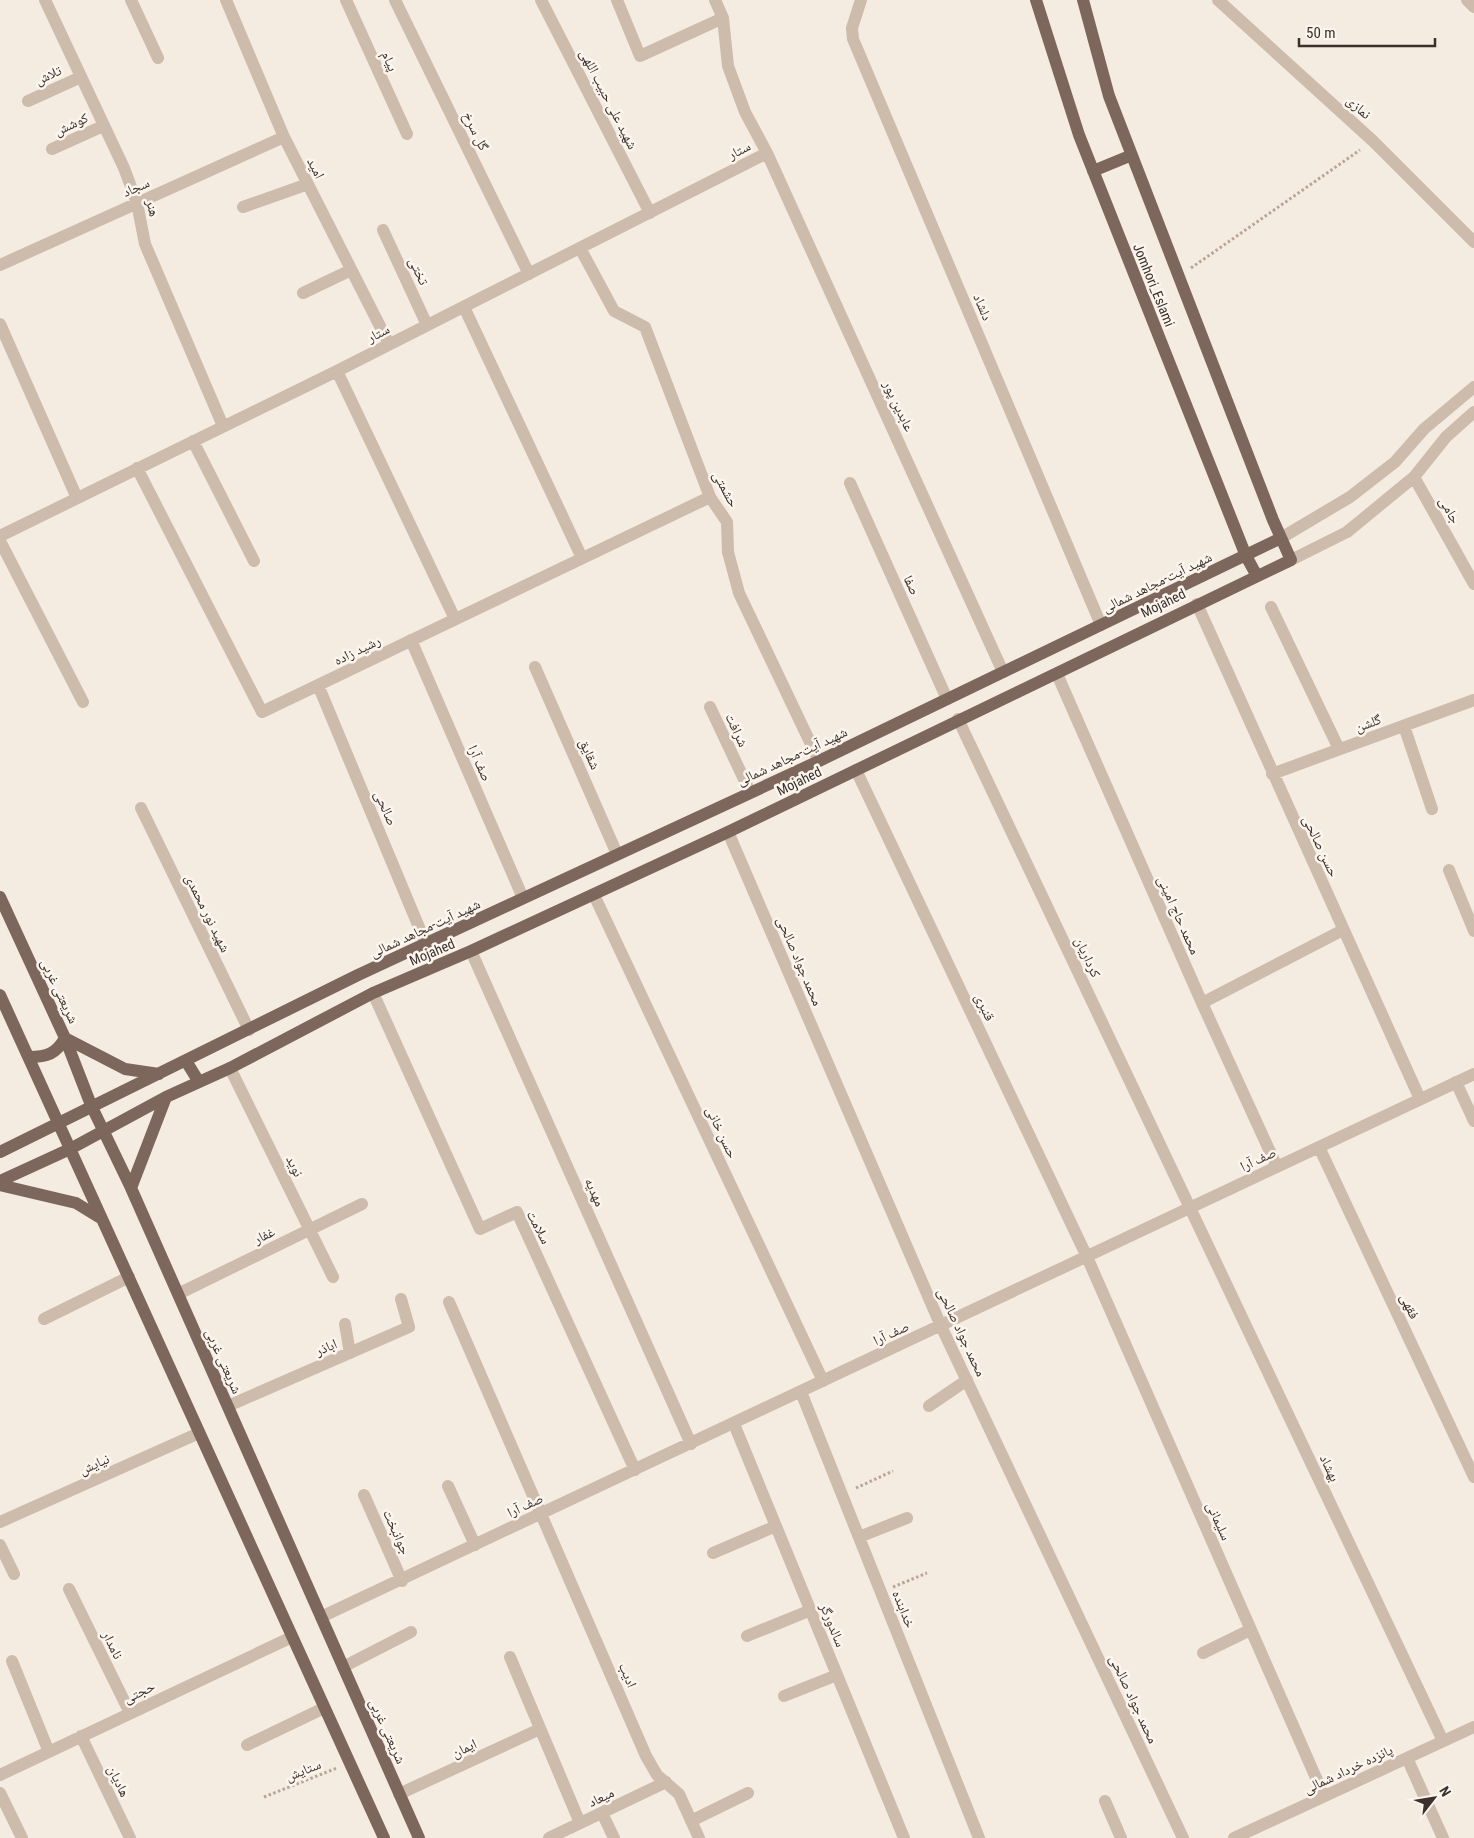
<svg xmlns="http://www.w3.org/2000/svg" width="1474" height="1838" font-family="'Roboto Condensed','Noto Naskh Arabic',sans-serif">
  <style>
    .lines { fill: none; stroke-linecap: round; stroke-linejoin: round }
    .path { stroke: #b9a596; stroke-width: 3; stroke-dasharray: 2.5 2.5; stroke-linecap: butt }
    .minor { stroke: #cdbbac; stroke-width: 12 }
    .major { stroke: #7d675c; stroke-width: 12 }
    .labels { text-anchor: middle; stroke-width: 5; stroke-linejoin: round; paint-order: stroke }
    .street-label { font-size: 14px; fill: #3b302b; stroke: #fbf5ee }
  </style>
  <rect width="100%" height="100%" fill="#f4ebe1"/>
  <g class="lines">
    <path class="path" d="M1191,268L1360,150
      M856,1488L893,1471
      M893,1587L927,1573
      M264,1797L337,1768"/>
    <path class="minor" d="M45,0L124,168L137,203L145,244L223,426
      M131,0L158,58
      M226,0L284,137L389,344
      M346,0L407,134
      M395,0L529,274
      M541,0L650,213
      M617,0L640,56L723,18
      M715,0L723,18L728,66L745,112L767,153L1003,672
      M861,0L852,28L853,39L1101,625
      M1218,0L1373,141L1474,242
      M1467,0L1474,7
      M28,101L81,77
      M52,149L103,126
      M243,207L308,184
      M383,230L427,325
      M580,248L614,311L645,327L710,497L727,522L728,552L739,593L819,761
      M0,265L284,137
      M303,293L351,270
      M464,307L582,558
      M0,324L77,498
      M337,371L455,619
      M193,441L254,561
      M137,468L262,712L710,497
      M1414,477L1474,584
      M850,483L947,699
      M0,536L337,371L767,153
      M1281,538L1350,497L1395,462L1424,429L1474,387
      M0,541L83,702
      M1291,560L1347,532L1414,477L1446,437L1474,412
      M1197,604L1420,1099
      M1271,607L1339,749
      M411,640L523,898
      M535,667L617,854
      M1057,674L1202,1003L1277,1167
      M318,685L426,944
      M710,707L750,792
      M958,719L1443,1741
      M1404,726L1432,809
      M856,770L1087,1257L1324,1796
      M1272,774L1474,700
      M141,808L249,1030
      M728,832L941,1326L1183,1838
      M1449,870L1474,931
      M594,895L823,1381
      M471,951L691,1444
      M373,993L480,1229L517,1212L635,1470
      M1202,1003L1343,930
      M230,1068L333,1277
      M1456,1082L1474,1121
      M1319,1147L1474,1477
      M178,1294L362,1204
      M449,1302L646,1756L657,1775L679,1794L699,1838
      M44,1319L129,1277
      M345,1324L350,1353
      M801,1392L979,1838
      M228,1406L409,1327L401,1299
      M929,1406L967,1380
      M734,1424L904,1838
      M448,1486L475,1545
      M364,1495L402,1581
      M0,1522L199,1433
      M859,1537L907,1518
      M0,1545L14,1574
      M713,1553L776,1526
      M69,1589L130,1713
      M321,1617L1474,1074
      M747,1636L811,1610
      M1203,1653L1250,1630
      M510,1657L580,1823
      M12,1661L49,1752
      M343,1667L411,1632
      M784,1696L837,1675
      M81,1736L130,1838
      M247,1745L324,1708
      M1407,1758L1443,1838
      M0,1775L292,1637
      M0,1793L22,1838
      M399,1794L540,1729
      M1105,1801L1121,1838
      M602,1813L614,1838
      M691,1821L748,1793
      M549,1838L666,1782
      M1234,1838L1474,1727"/>
    <path class="major" d="M1036,0L1079,135L1246,556L1257,576
      M1093,171L1132,155
      M0,897L65,1038L91,1105L131,1188L419,1838
      M0,995L384,1838
      M29,1057C47,1057 56,1054 65,1038L125,1069L159,1074
      M186,1061L199,1082
      M0,1152L358,975L819,761L1281,538
      M0,1181L70,1149L166,1097L230,1068L373,993L471,951L728,832L1291,560L1273,520L1109,96L1083,0
      M0,1185L76,1203L102,1219
      M131,1188L166,1097"/>
  </g>
  <g class="labels">
    <g class="street-label">
      <text transform="translate(390 61) rotate(66)" y="5">پیام</text>
      <text transform="translate(48 75) rotate(-25)" y="5">تلاش</text>
      <text transform="translate(609 99) rotate(63)" y="5">شهید علی حبیب اللهی</text>
      <text transform="translate(1359 107) rotate(42)" y="5">نمازی</text>
      <text transform="translate(71 124) rotate(-25)" y="5">کوشش</text>
      <text transform="translate(476 131) rotate(64)" y="5">گل سرخ</text>
      <text transform="translate(739 150) rotate(-27)" y="5">ستار</text>
      <text transform="translate(316 168) rotate(63)" y="5">امید</text>
      <text transform="translate(136 187) rotate(-24)" y="5">سجاد</text>
      <text transform="translate(153 208) rotate(77)" y="5">هنر</text>
      <text transform="translate(419 271) rotate(65)" y="5">تختی</text>
      <text transform="translate(1154 285) rotate(68)" y="5">Jomhori_Eslami</text>
      <text transform="translate(983 307) rotate(67)" y="5">دلشاد</text>
      <text transform="translate(378 333) rotate(-27)" y="5">ستار</text>
      <text transform="translate(899 406) rotate(65)" y="5">عابدین پور</text>
      <text transform="translate(726 489) rotate(62)" y="5">حشمتی</text>
      <text transform="translate(1450 510) rotate(61)" y="5">جامی</text>
      <text transform="translate(1157 582) rotate(-26)" y="5">شهید آیت-مجاهد شمالی</text>
      <text transform="translate(912 585) rotate(66)" y="5">صفا</text>
      <text transform="translate(1163 603) rotate(-26)" y="5">Mojahed</text>
      <text transform="translate(357 650) rotate(-26)" y="5">رشید زاده</text>
      <text transform="translate(1368 723) rotate(-20)" y="5">گلشن</text>
      <text transform="translate(737 730) rotate(65)" y="5">شرافت</text>
      <text transform="translate(590 754) rotate(66)" y="5">شقایق</text>
      <text transform="translate(792 756) rotate(-25)" y="5">شهید آیت-مجاهد شمالی</text>
      <text transform="translate(480 763) rotate(66)" y="5">صف آرا</text>
      <text transform="translate(799 781) rotate(-26)" y="5">Mojahed</text>
      <text transform="translate(386 808) rotate(67)" y="5">صالحی</text>
      <text transform="translate(1321 846) rotate(65)" y="5">حسن صالحی</text>
      <text transform="translate(208 913) rotate(64)" y="5">شهید نور محمدی</text>
      <text transform="translate(1179 915) rotate(66)" y="5">محمد حاج امینی</text>
      <text transform="translate(425 928) rotate(-25)" y="5">شهید آیت-مجاهد شمالی</text>
      <text transform="translate(432 952) rotate(-23)" y="5">Mojahed</text>
      <text transform="translate(1088 957) rotate(65)" y="5">کرداریان</text>
      <text transform="translate(800 961) rotate(67)" y="5">محمد جواد صالحی</text>
      <text transform="translate(60 991) rotate(65)" y="5">شریعتی غربی</text>
      <text transform="translate(985 1007) rotate(65)" y="5">قنبری</text>
      <text transform="translate(722 1132) rotate(65)" y="5">حسن خانی</text>
      <text transform="translate(1258 1159) rotate(-25)" y="5">صف آرا</text>
      <text transform="translate(295 1166) rotate(64)" y="5">نوید</text>
      <text transform="translate(595 1192) rotate(66)" y="5">مهدیه</text>
      <text transform="translate(539 1227) rotate(62)" y="5">سلامت</text>
      <text transform="translate(264 1235) rotate(-26)" y="5">غفار</text>
      <text transform="translate(1410 1306) rotate(65)" y="5">فقهی</text>
      <text transform="translate(962 1332) rotate(65)" y="5">محمد جواد صالحی</text>
      <text transform="translate(891 1333) rotate(-25)" y="5">صف آرا</text>
      <text transform="translate(326 1347) rotate(-23)" y="5">اباذر</text>
      <text transform="translate(224 1361) rotate(66)" y="5">شریعتی غربی</text>
      <text transform="translate(94 1464) rotate(-24)" y="5">نیایش</text>
      <text transform="translate(1330 1468) rotate(65)" y="5">بهشاد</text>
      <text transform="translate(525 1505) rotate(-25)" y="5">صف آرا</text>
      <text transform="translate(1219 1521) rotate(66)" y="5">سلیمانی</text>
      <text transform="translate(397 1532) rotate(66)" y="5">جوانبخت</text>
      <text transform="translate(904 1609) rotate(68)" y="5">خدابنده</text>
      <text transform="translate(833 1625) rotate(68)" y="5">سالدورگر</text>
      <text transform="translate(113 1645) rotate(64)" y="5">نامدار</text>
      <text transform="translate(628 1675) rotate(67)" y="5">ادیب</text>
      <text transform="translate(139 1692) rotate(-25)" y="5">حجتی</text>
      <text transform="translate(1134 1699) rotate(65)" y="5">محمد جواد صالحی</text>
      <text transform="translate(388 1731) rotate(66)" y="5">شریعتی غربی</text>
      <text transform="translate(464 1748) rotate(-25)" y="5">ایمان</text>
      <text transform="translate(1348 1769) rotate(-25)" y="5">پانزده خرداد شمالی</text>
      <text transform="translate(303 1770) rotate(-22)" y="5">ستایش</text>
      <text transform="translate(119 1781) rotate(64)" y="5">هادیان</text>
      <text transform="translate(601 1797) rotate(-25)" y="5">میعاد</text>
    </g>
  </g>
  <g transform="translate(1434 1798) rotate(59)" stroke="#fbf5ee" stroke-width="4" paint-order="stroke">
  <path d="M0-4L9 19L0 12L-9 19Z" fill="#3b302b"/>
  <text y="-8" font-size="14" font-weight="bold" text-anchor="middle" fill="#3b302b">N</text>
  </g>
  <path d="M1299 38v8h136v-8" fill="none" stroke="#3b302b" stroke-width="2.5"/>
  <text x="1306" y="38" font-size="15" fill="#3b302b" stroke="#fbf5ee" stroke-width="4" paint-order="stroke">50 m</text>
</svg>
